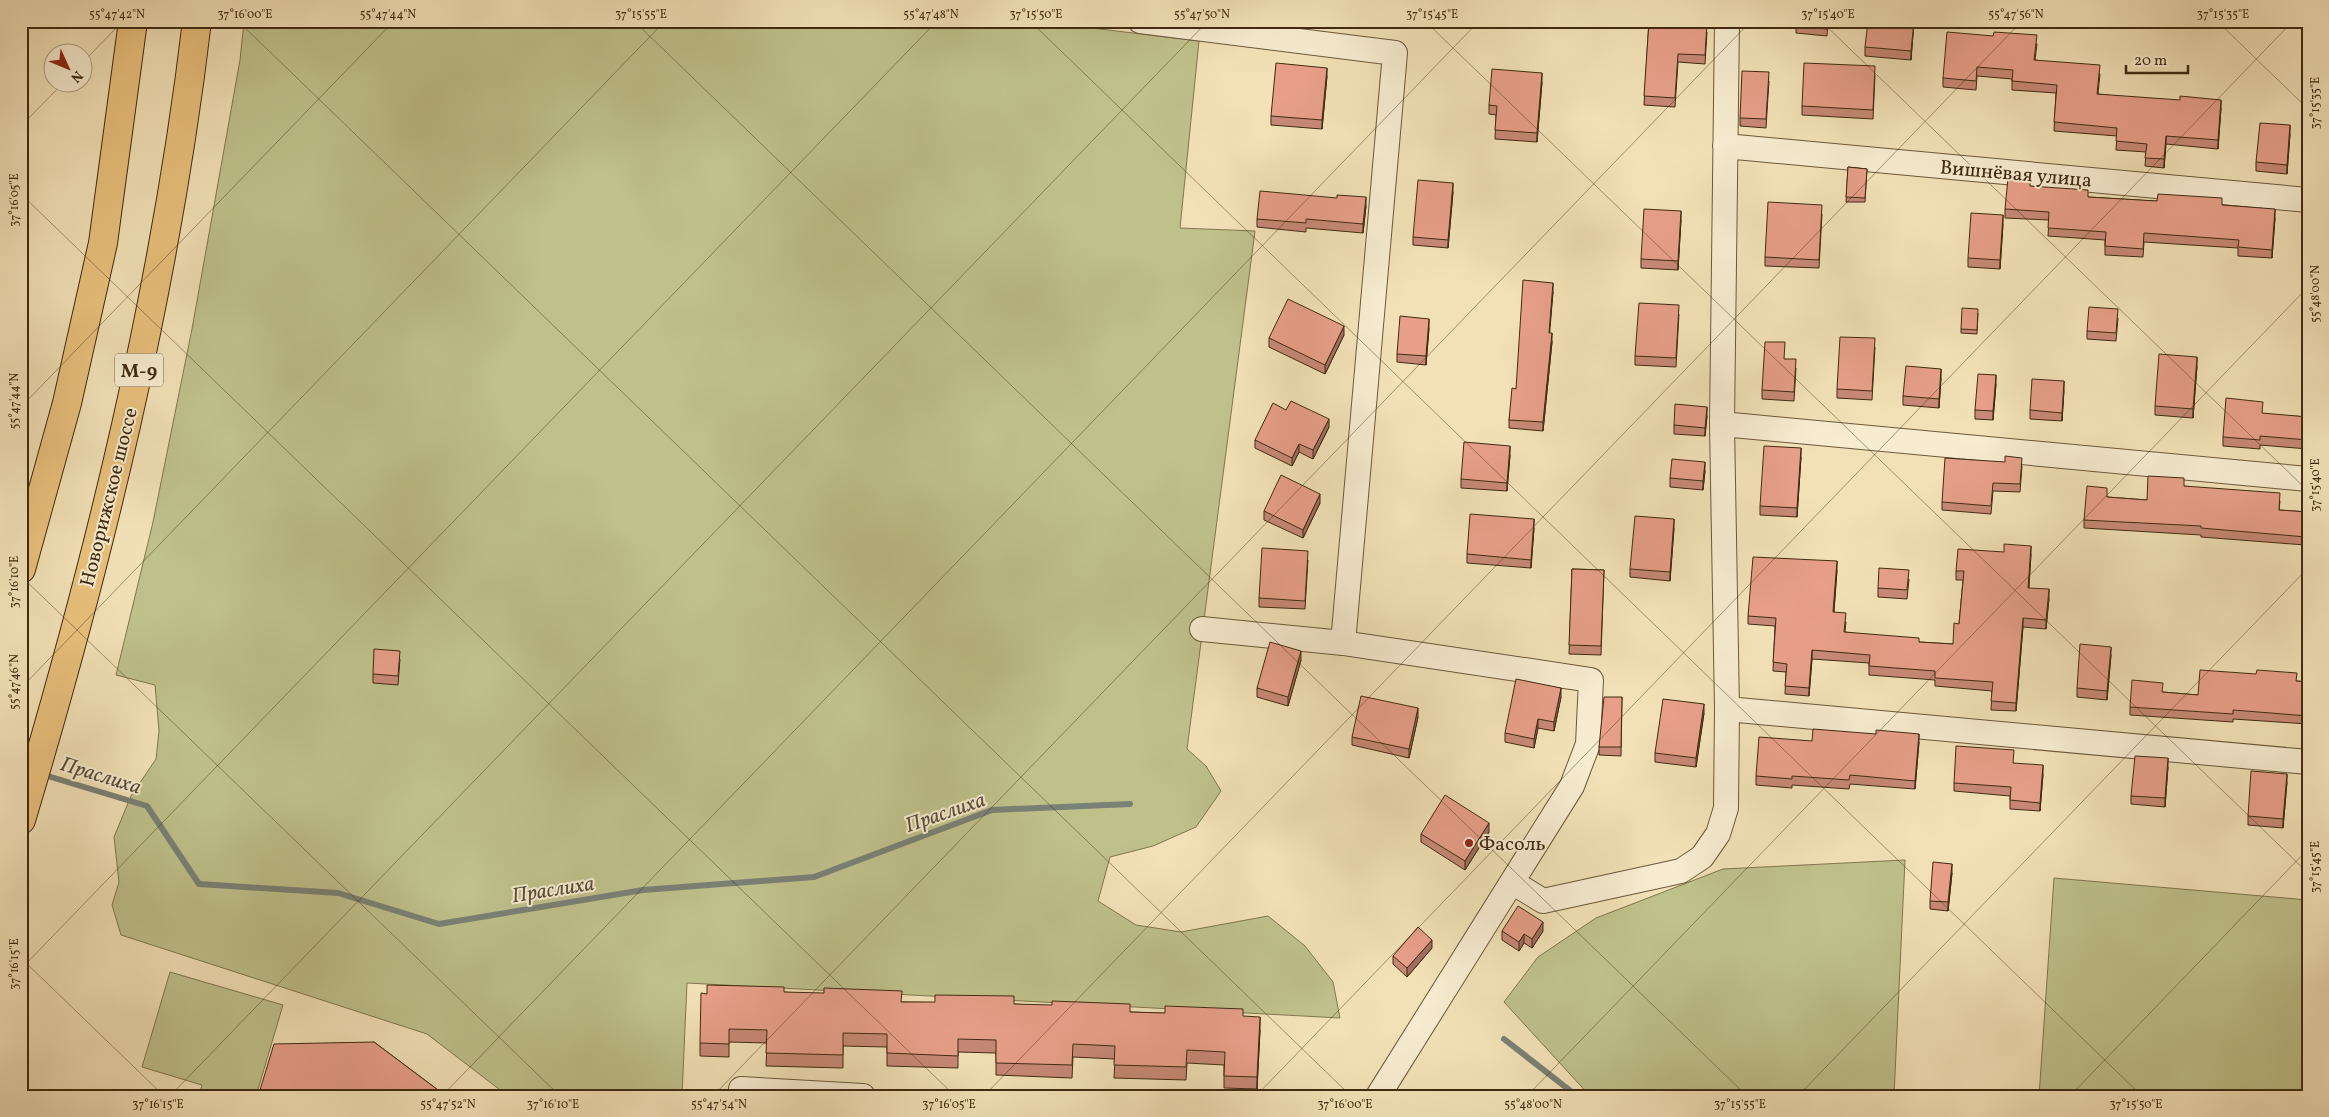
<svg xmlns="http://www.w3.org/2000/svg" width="2329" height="1117" font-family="Vollkorn,serif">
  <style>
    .green { fill: #bfc18b; stroke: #80764e }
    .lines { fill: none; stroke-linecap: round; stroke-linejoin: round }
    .stream { stroke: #7a8176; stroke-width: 6 }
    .minor-casing { stroke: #6c583a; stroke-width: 26 }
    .highway-casing { stroke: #402a11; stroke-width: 30 }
    .minor { stroke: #f7ecd0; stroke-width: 24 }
    .highway { stroke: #e9c07c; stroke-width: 28 }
    .wall { fill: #c78976; stroke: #402a11 }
    .shaded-wall { fill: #a26f60; stroke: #402a11 }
    .building { fill: #e79f89; stroke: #402a11 }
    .ticks { fill: none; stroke: #402a11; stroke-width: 1; stroke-opacity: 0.45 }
    .poi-dot { fill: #8f2418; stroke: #f7ecd0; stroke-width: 2 }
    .labels { text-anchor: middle; stroke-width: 4; stroke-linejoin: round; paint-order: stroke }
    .shield { fill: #f7ecd0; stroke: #77644a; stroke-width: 1 }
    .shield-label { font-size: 19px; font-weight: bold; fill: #402a11 }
    .street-label { font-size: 20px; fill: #402a11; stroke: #f7ecd0 }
    .poi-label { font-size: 20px; fill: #402a11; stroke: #f7ecd0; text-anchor: start }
    .water-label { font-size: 21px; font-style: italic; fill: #584e3b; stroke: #f7ecd0 }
    .neatline { fill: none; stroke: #402a11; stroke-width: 2 }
    .ticks-label { font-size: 12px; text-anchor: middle; fill: #402a11 }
  </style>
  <rect width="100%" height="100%" fill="#f2e1b7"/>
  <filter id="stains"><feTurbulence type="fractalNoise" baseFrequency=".004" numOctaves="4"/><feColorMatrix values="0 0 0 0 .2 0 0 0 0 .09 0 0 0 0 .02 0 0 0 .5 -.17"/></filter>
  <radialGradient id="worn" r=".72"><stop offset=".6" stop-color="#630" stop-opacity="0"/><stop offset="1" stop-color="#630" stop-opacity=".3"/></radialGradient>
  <path class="green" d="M244,21H1034L1199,41L1180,228L1255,231L1187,749L1206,766L1221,791L1196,827L1153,846L1110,857L1098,901L1136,925L1181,932L1268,916L1305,946L1333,982L1340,1018L687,983L682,1096H508L427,1034L121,935L112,905L119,882L114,837L131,796L156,759L159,731L155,685L116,675L153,522L192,329L240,60Z
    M1905,860L1894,1096H1590L1504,1002L1538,957L1596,918L1723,869Z
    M2054,878L2308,900V1096H2039Z
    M170,972L283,1005L256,1096H199L202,1085L142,1067Z"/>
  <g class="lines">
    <path class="stream" d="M41,774L147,806L199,884L338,893L439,924L643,890L814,877L992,810L1130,804
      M1504,1039L1577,1096"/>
    <g class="minor-casing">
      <path id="minor" d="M1140,21L1395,53L1343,643L1591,680L1588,744L1572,786L1378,1096
        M1725,146L2308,200
        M1722,424L2308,479
        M1202,629L1343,643
        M1727,709L2308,762
        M1512,882L1543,901L1681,871L1702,857L1718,834L1726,808L1727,709L1722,424L1727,21
        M741,1089L863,1096"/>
    </g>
    <g class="highway-casing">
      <path id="highway" d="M21,569L67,403L103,243L133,21
        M21,820C99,560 165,291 197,21"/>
    </g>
    <use href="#minor" class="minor"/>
    <use href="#highway" class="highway"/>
  </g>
  <path class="wall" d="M1649,21L1707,32L1705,64L1678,62L1675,107L1644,105Z
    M1828,21L1827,36L1796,33V26Z
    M1914,21L1911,60L1865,56V47Z
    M1993,36L2037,44L2035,60L2100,74L2098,94L2221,108L2218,149L2166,144L2164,168L2145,166L2146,152L2116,150L2117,136L2054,131L2056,93L2012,90V79L1977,76L1976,90L1943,87V78Z
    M1875,75L1873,119L1802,115V106Z
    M1327,76L1322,129L1271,125V116Z
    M1769,81L1766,128L1740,126V118Z
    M1542,82L1537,142L1495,139L1496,115L1489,114V105Z
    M2290,134L2287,174L2256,171V162Z
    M1848,167L1867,169L1865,202H1846Z
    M2030,186L2088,197L2222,205L2275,218L2272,258L2238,256V248L2144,242L2143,257L2105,255V240L2048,236L2049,220L2005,218V209Z
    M1453,192L1448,248L1413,245V237Z
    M1366,206L1363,233L1306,228V232L1257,227V219Z
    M1822,214L1819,268L1765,266V257Z
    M1681,220L1678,270L1641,268V259Z
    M2003,224L2000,269L1968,267V258Z
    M2308,262V301H2306Z
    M1553,292L1549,333L1552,342L1543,431L1509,428V420L1516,389Z
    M1978,313L1977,334L1961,333V329Z
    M1679,314L1676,367L1635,365V356Z
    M2118,318L2116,341L2087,339V331Z
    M1429,328L1426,365L1397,362V354Z
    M1344,335L1325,374L1269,347V338Z
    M1875,347L1872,400L1837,398V389Z
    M1785,359L1796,368L1794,401L1762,399V390Z
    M2197,366L2193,418L2155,415V406Z
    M1941,378L1939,408L1903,405V396Z
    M1996,384L1993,420L1975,419V410Z
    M2064,390L2062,421L2030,419V410Z
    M2263,414L2308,417V449L2260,445V449L2223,446V437Z
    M1707,416L1705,436L1674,434V425Z
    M1329,427L1313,459L1299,452L1292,466L1255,448V440Z
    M1510,455L1507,491L1461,488V479Z
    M1801,457L1797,517L1760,515V506Z
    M2022,466L2020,492L1993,491L1991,514L1942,510V502Z
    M1705,471L1703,490L1670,487V478Z
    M2184,486L2280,501L2279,510L2308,512V562L2305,561V545L2201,537V535L2084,528V520L2107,497L2147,500Z
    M1320,503L1303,538L1264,520V511Z
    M1534,528L1531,568L1467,563V554Z
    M1674,528L1670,581L1630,577V569Z
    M2031,554L2029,588L2049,598L2046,629L2023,627L2016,711L1991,710L1992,691L1935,686V680L1869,675V663L1812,659L1809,696L1785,694L1786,672L1773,671L1775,626L1748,624V616L1837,570L1834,612L1846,622L1845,632L1919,642L1953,644L1959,624L1963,580H1956V571Z
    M1308,560L1305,609L1259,607V598Z
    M1572,569L1604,570L1601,655L1569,654Z
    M1909,579L1907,599L1878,597V588Z
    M2111,655L2107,700L2077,697V688Z
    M400,659L398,685L373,683V674Z
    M1301,660L1288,706L1257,697V688Z
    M2297,681L2308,682V724L2233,719V722L2130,715V707L2163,692L2198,695Z
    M1561,697L1554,731L1538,728L1534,748L1505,742V733Z
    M1622,697L1621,756L1599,755V747Z
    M1704,713L1696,767L1655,762V753Z
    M1418,717L1409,758L1352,745V737Z
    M1812,741L1919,742L1915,789L1850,784L1849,789L1792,785V788L1756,785V776Z
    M2013,763L2043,774L2040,811L2010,809V796L1954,791V783Z
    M2168,767L2165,807L2131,804V796Z
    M2287,782L2283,828L2248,825V816Z
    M1489,832L1465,870L1421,842V834Z
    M1952,873L1948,911L1930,909V901Z
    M1502,931H1543L1532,948L1524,943L1519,951L1502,940Z
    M1432,948L1407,977L1393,964V956Z
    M784,992L902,1002L1014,1004L1130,1012L1243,1016L1260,1030L1257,1089L1224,1088V1065L1187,1063L1186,1080L1114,1078L1115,1059L1073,1057L1072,1078L996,1075V1053L958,1052V1068L887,1066V1047L843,1046V1068L766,1066L767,1043L729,1042V1057L700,1056V1043Z
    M374,1042L446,1096H260V1090Z"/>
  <path class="shaded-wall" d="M1914,21L1911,60V51Z
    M1327,68V76L1322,129V120Z
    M1542,73V82L1537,142V133Z
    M2221,100V108L2218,149V140Z
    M2290,125V134L2287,174V165Z
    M2166,136V144L2164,168V159Z
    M1453,183V192L1448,248V240Z
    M1366,197V206L1363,233V224Z
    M2275,209V218L2272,258V250Z
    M1681,211V220L1678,270V261Z
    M2003,215V224L2000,269V260Z
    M1553,283V292L1549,341V333Z
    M1429,319V328L1426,365V356Z
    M1344,326V335L1325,374V365Z
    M1552,333V342L1543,431V422Z
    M2197,357V366L2193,418V409Z
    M1941,369V378L1939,408V399Z
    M1996,375V384L1993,420V411Z
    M2064,381V390L2062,421V413Z
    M1707,407V416L1705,436V428Z
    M1329,419V427L1313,459V450Z
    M1299,444V452L1292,466V458Z
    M1510,446V455L1507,491V483Z
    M1801,448V457L1797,517V508Z
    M1705,462V471L1703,490V481Z
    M1320,494V503L1303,538V530Z
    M1534,519V528L1531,568V560Z
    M1674,519V528L1670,581V572Z
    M2031,546V554L2028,596V588Z
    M1837,561V570L1833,621V612Z
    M2049,589V598L2046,629V620Z
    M2023,618V627L2016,711V703Z
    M2111,647V655L2107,700V691Z
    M1812,650V659L1809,696V688Z
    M1301,651V660L1288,706V697Z
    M1561,688V697L1554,731V722Z
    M1704,704V713L1696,767V758Z
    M1418,708V717L1409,758V749Z
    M1538,719V728L1534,748V739Z
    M1919,734V742L1915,789V781Z
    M2168,758V767L2165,807V798Z
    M2043,765V774L2040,811V803Z
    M2287,774V782L2283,828V819Z
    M1489,823V832L1465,870V861Z
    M1952,864V873L1948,911V902Z
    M1543,922V931L1532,948V939Z
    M1524,934V943L1519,951V942Z
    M1432,940V948L1407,977V968Z
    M1260,1017V1030L1257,1089V1077Z"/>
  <path class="building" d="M1649,21H1672L1707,23L1705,55L1678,54L1675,98L1644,96Z
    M1796,21H1827V29L1796,26Z
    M1868,21H1914L1911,51L1865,47Z
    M1947,32L1993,36L1994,32L2037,35L2034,60L2100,65L2097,94L2180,100V96L2221,100L2218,140L2166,136L2164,159L2145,158L2147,144L2116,141L2117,128L2054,122L2057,85L2012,81L2013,70L1977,67L1976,81L1943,78Z
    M1276,63L1327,68L1322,120L1271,116Z
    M1804,63L1875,66L1873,110L1802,106Z
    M1492,69L1542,73L1537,133L1495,130L1497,106L1489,105Z
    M1742,71L1769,72L1766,119L1740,118Z
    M2260,123L2290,125L2287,165L2256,162Z
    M1848,167L1867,169L1865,198L1846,197Z
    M2008,178L2030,180V186L2088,190V197L2157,201L2158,194L2222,198V205L2275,209L2272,250L2238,247L2239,240L2144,233L2143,249L2105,246L2106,232L2048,228L2049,212L2005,209Z
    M1418,180L1453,183L1448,240L1413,237Z
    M1260,191L1337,198V195L1366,197L1363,224L1306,219V223L1257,219Z
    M1768,202L1822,205L1819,260L1765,257Z
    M1644,209L1681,211L1678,261L1641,259Z
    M1971,213L2003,215L2000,260L1968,258Z
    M2308,262V292H2306Z
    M1523,280L1553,283L1549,333H1552L1543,422L1509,420L1512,388L1516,389Z
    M1288,299L1344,326L1325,365L1269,338Z
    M1639,303L1679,305L1676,358L1635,356Z
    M2089,307L2118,309L2116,333L2087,331Z
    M1962,308L1978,309L1977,330L1961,329Z
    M1400,316L1429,319L1426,356L1397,354Z
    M1840,337L1875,338L1872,391L1837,389Z
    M1765,342H1785L1784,359H1796L1794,392L1762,390Z
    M2159,354L2197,357L2193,409L2155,406Z
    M1906,366L1941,369L1939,399L1903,396Z
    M1978,374L1996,375L1993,411L1975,410Z
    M2032,379L2064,381L2062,413L2030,410Z
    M2226,398L2263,402L2262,413L2308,417V440L2260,436V440L2223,437Z
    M1291,401L1329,419L1313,450L1299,444L1292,458L1255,440L1273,403L1286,410Z
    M1675,404L1707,407L1705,428L1674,425Z
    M1464,442L1510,446L1507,483L1461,479Z
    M1764,446L1801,448L1797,508L1760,506Z
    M2005,456L2022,458L2020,484L1993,483L1991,506L1942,502L1945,458L2005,462Z
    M1672,459L1705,462L1703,481L1670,478Z
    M1281,475L1320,494L1303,530L1264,511Z
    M2148,476L2184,478V486L2280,493L2279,510L2308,512V553H2305L2306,537L2201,528V526L2084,520L2087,486L2107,488V497L2147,500Z
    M1470,514L1534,519L1531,560L1467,554Z
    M1635,516L1674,519L1670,572L1630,569Z
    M2004,544L2031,546L2028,588L2049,589L2046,620L2023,618L2016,703L1991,701L1993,682L1935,678V671L1869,666L1870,655L1812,650L1809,688L1785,686L1787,664L1773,662L1776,618L1748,616L1753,557L1837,561L1833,612L1846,613L1844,632L1919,638V642L1953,644L1954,623L1959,624L1964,571H1956L1958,549L2004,552Z
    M1262,548L1308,551L1305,601L1259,598Z
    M1879,568L1909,570L1907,590L1878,588Z
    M1572,569L1604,570L1601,646L1569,645Z
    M1270,642L1301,651L1288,697L1257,688Z
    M2080,644L2111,647L2107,691L2077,688Z
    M374,649L400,651L398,676L373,674Z
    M2200,670L2256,674L2257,670L2297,673L2296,681L2308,682V716L2233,710V714L2130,707L2132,680L2163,683L2162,692L2198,695Z
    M1516,679L1561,688L1554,722L1538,719L1534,739L1505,733Z
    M1361,696L1418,708L1409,749L1352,737Z
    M1604,697H1622L1621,747H1599Z
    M1663,699L1704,704L1696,758L1655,753Z
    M1813,729L1876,734V730L1919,734L1915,781L1850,775L1849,780L1792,776V779L1756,776L1759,737L1812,741Z
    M1956,746L2014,750L2013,763L2043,765L2040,803L2010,800L2011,787L1954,783Z
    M2135,756L2168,758L2165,798L2131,796Z
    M2251,771L2287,774L2283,819L2248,816Z
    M1445,795L1489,823L1465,861L1421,834Z
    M1933,862L1952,864L1948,902L1930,901Z
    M1518,906L1543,922L1532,939L1524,934L1519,942L1502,931Z
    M1418,927L1432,940L1407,968L1393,956Z
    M707,985L784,987V992L824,993V988L902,991L901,1002H935V995L1014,996V1004L1052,1005V1001L1130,1004V1012L1165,1013V1006L1243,1009V1016L1260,1017L1257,1077L1224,1076L1225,1052L1187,1050L1186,1067L1114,1065L1115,1046L1073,1044L1072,1065L996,1063V1040L958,1039V1056L887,1053V1034L843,1033V1055L766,1053L767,1030L729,1029V1044L700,1043L701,993L707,994Z
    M374,1042L446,1096H365L359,1092L260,1090L274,1044Z"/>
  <path class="ticks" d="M238,21L1351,1096M634,21L1747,1096M1030,21L2142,1096M1425,21L2308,873M1821,21L2308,491M2217,21L2308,109M82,63L123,21M21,126L64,82M21,194L955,1096M21,407L394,21M21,576L560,1096M21,688L665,21M21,958L164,1096M21,969L937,21M170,1096L1208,21M442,1096L1479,21M713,1096L1751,21M984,1096L2022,21M1256,1096L2293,21M1527,1096L2308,287M1798,1096L2308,568M2070,1096L2308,849"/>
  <circle class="poi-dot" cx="1469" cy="843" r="5"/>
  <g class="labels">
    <rect class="shield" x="115" y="353.5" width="48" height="33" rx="4"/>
    <g class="shield-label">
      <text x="139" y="377">М-9</text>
    </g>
    <g class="street-label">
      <text transform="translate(2016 173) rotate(5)" y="7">Вишнёвая улица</text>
      <text transform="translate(108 497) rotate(-76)" y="7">Новорижское шоссе</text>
    </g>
    <g class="poi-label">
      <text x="1479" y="850">Фасоль</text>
    </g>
    <g class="water-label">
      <text transform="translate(101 775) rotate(17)" y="7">Праслиха</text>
      <text transform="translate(945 812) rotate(-19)" y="7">Праслиха</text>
      <text transform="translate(553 889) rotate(-9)" y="7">Праслиха</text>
    </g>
  </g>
  <rect width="2329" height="1117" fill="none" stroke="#f2e1b7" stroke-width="55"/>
  <g transform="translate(68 68) rotate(134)"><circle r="24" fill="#f7ecd0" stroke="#ae9e84"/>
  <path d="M0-4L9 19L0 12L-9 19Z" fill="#8f2418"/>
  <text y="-8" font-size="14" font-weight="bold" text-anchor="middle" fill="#402a11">N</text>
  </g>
  <path d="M2126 65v8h62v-8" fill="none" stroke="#402a11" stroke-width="2.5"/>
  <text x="2134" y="65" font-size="15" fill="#402a11" stroke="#f7ecd0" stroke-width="4" paint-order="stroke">20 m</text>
  <rect x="28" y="28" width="2274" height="1062" class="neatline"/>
  <g class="ticks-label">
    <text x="117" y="18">55°47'42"N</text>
    <text x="245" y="18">37°16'00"E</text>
    <text x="388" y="18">55°47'44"N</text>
    <text x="641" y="18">37°15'55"E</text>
    <text x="931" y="18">55°47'48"N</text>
    <text x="1036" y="18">37°15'50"E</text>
    <text x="1202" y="18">55°47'50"N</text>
    <text x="1432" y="18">37°15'45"E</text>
    <text x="1828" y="18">37°15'40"E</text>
    <text x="2016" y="18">55°47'56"N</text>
    <text x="2223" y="18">37°15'35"E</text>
    <text transform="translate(2315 103) rotate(-90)" y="4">37°15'35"E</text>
    <text transform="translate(14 200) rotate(-90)" y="4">37°16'05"E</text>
    <text transform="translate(2315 294) rotate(-90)" y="4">55°48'00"N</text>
    <text transform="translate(14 401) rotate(-90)" y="4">55°47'44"N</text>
    <text transform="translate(2315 485) rotate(-90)" y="4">37°15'40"E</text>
    <text transform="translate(14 582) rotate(-90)" y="4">37°16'10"E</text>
    <text transform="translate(14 682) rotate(-90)" y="4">55°47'46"N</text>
    <text transform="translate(2315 867) rotate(-90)" y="4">37°15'45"E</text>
    <text transform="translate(14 964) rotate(-90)" y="4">37°16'15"E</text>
    <text x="158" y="1108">37°16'15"E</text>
    <text x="448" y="1108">55°47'52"N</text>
    <text x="553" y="1108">37°16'10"E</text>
    <text x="719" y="1108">55°47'54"N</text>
    <text x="949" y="1108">37°16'05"E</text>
    <text x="1345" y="1108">37°16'00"E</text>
    <text x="1533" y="1108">55°48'00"N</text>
    <text x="1740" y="1108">37°15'55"E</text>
    <text x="2136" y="1108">37°15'50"E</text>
  </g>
  <rect width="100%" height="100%" filter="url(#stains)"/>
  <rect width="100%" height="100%" fill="url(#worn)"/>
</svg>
